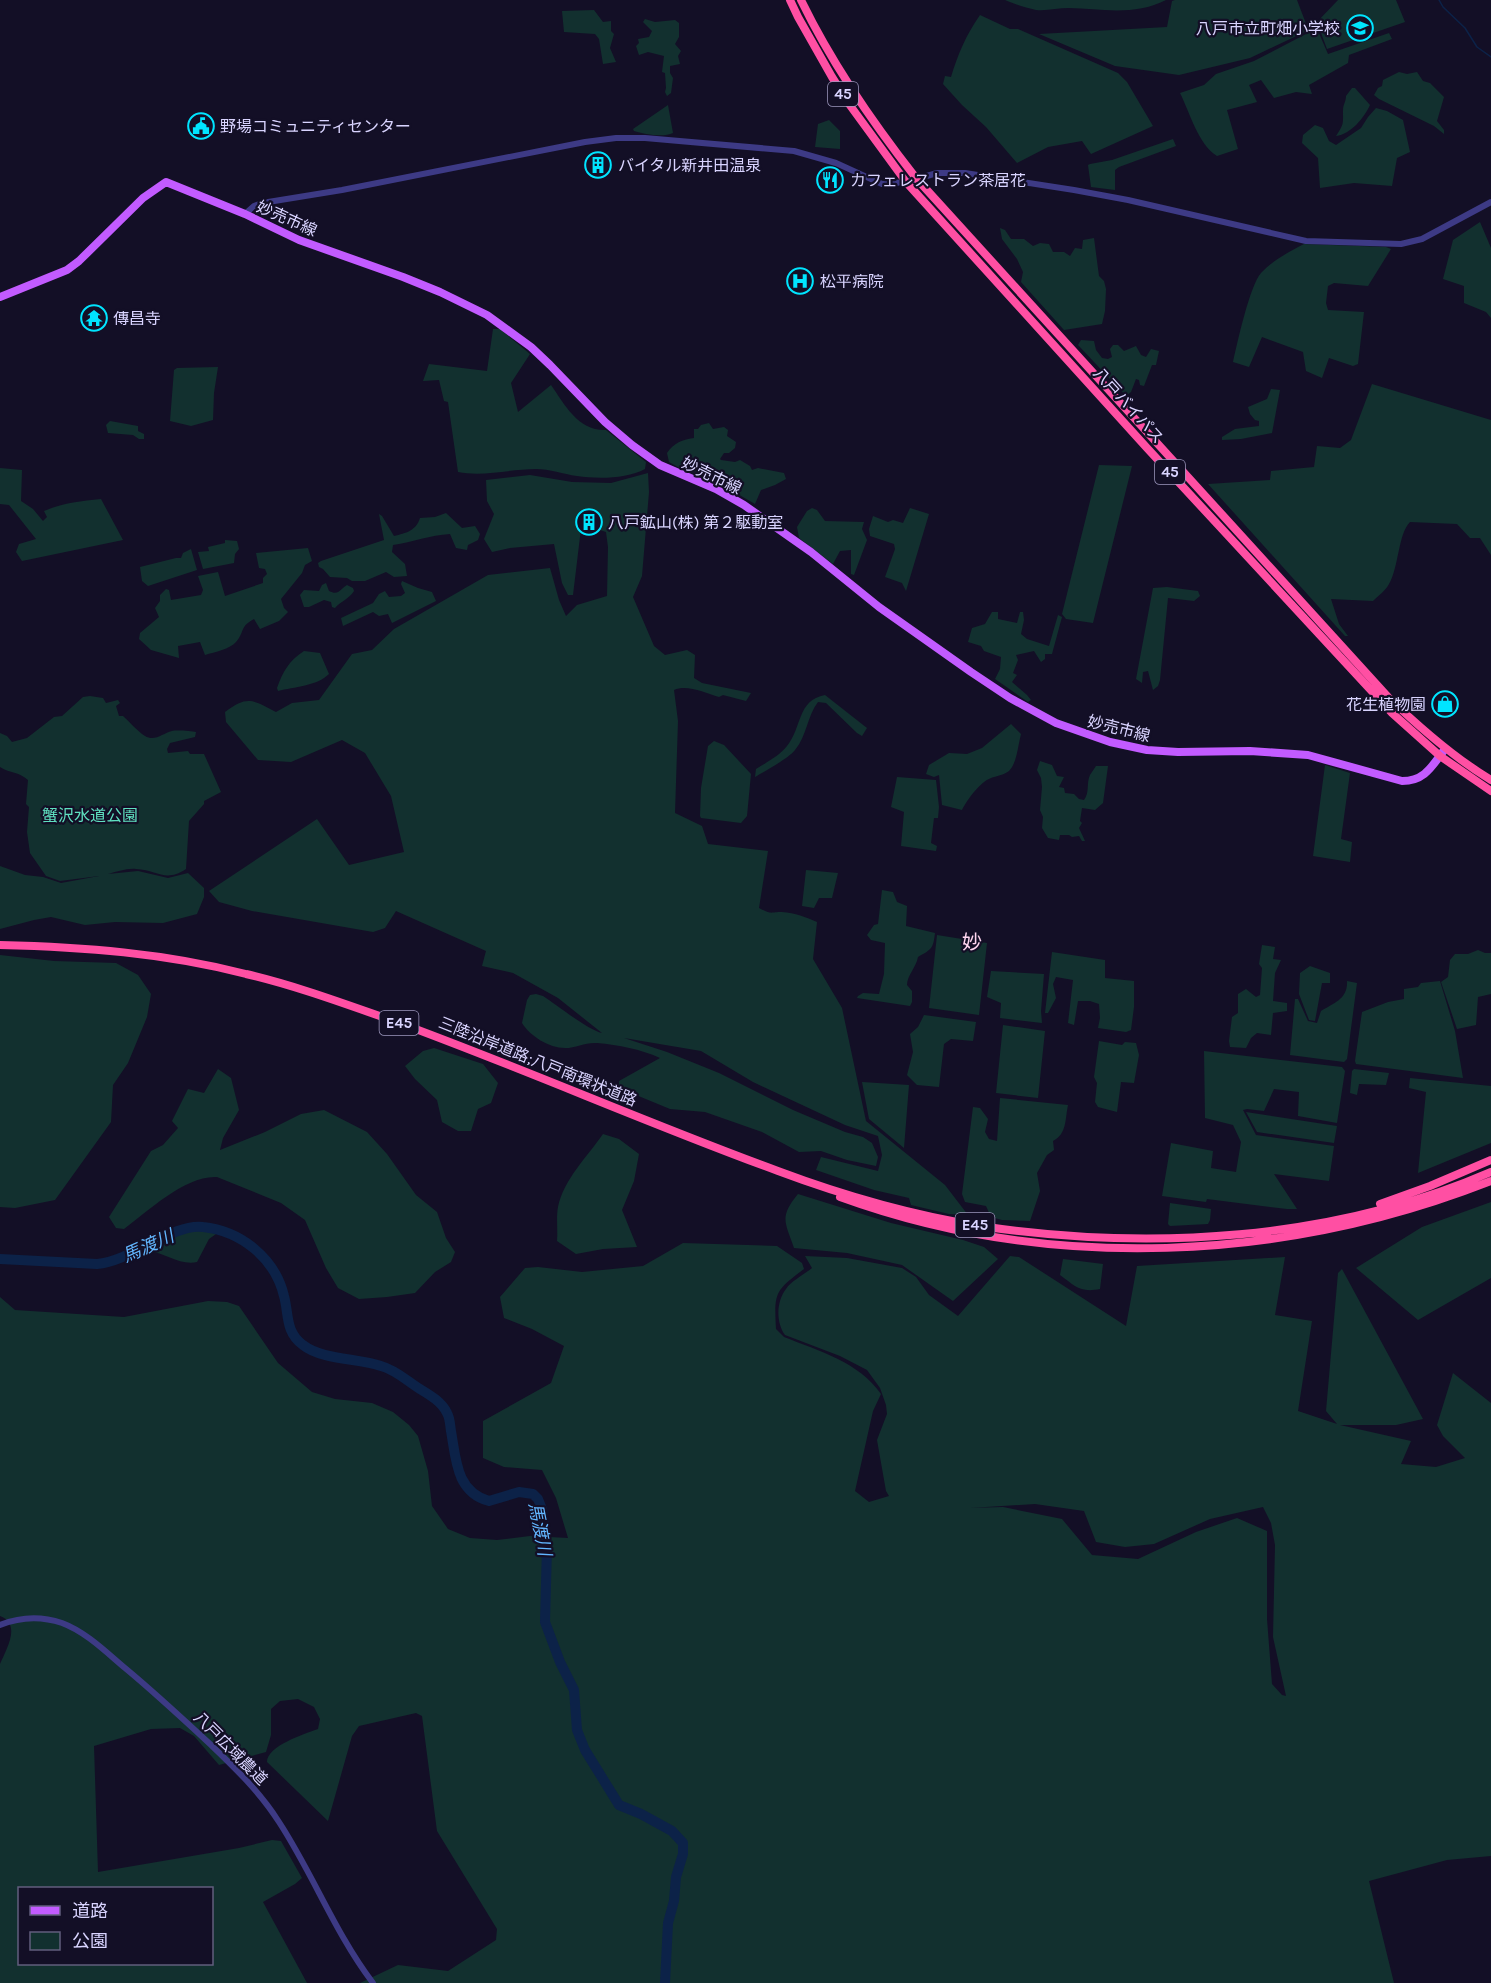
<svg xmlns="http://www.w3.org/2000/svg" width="1491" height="1983" font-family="Karla,'Noto Sans JP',sans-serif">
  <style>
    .green { fill: #12302f; fill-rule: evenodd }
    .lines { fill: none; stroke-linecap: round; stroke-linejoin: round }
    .stream { stroke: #0c2248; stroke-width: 1.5 }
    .river { stroke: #0c2248; stroke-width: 10 }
    .minor { stroke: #3d3a85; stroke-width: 6 }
    .major { stroke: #c25bff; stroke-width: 8 }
    .highway { stroke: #ff4fa3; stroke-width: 8 }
    .labels { text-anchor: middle; stroke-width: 4.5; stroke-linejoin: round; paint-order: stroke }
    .shield { fill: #130f26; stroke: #9e99be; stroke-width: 1.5 }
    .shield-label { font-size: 15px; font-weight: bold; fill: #d9d4ff }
    .poi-label { font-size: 16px; fill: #d9d4ff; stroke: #130f26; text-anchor: start }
    .street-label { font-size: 16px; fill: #d9d4ff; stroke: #130f26 }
    .park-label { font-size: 16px; fill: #5fe0c0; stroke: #130f26 }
    .water-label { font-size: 18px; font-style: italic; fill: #62b6ff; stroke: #130f26 }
    .quarter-label { font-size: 20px; fill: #ffd6f0; stroke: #130f26 }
  </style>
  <rect width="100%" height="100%" fill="#130f26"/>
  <path class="green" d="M1005,0H1166C1135,16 1102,9 1069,8C1058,8 1047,11 1036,10C1026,8 1014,4 1005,0Z
    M1175,0H1297L1308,29L1311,23L1315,24L1328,54L1389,33L1392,39L1349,55L1348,63L1309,85L1312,94L1296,92L1274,98L1261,80L1249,85L1257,102L1227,110L1238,149L1217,156C1198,144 1190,113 1180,93L1204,85L1216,74L1254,61L1306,34L1307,31L1250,58L1179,75L1115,66L1039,34L1167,27L1172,1Z
    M1338,0H1396L1405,22L1327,49L1317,22Z
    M594,10L603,22L611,21V31L614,34L610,48L616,62L603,64L599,39L595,34L564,32L562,11Z
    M980,15L1010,29H1018L1118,73L1127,82L1153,126L1091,154L1082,141L1048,147L1017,163L986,127L962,105L943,84L945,76L951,77C958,54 966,35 980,15Z
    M645,19L655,22L675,20L679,23V37L675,44L681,51L678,56L680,64L670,66V73L673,78L671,93L667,96L665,92L666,88L665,73L662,72L664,56L648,52L639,55L636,46L639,43L638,39L649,37L652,31L643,22Z
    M1399,72L1407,74L1417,72L1423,81L1430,83L1444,97L1437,121L1444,130V134L1434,126L1379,99L1374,95L1378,88L1382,86L1383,80Z
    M1352,88H1355L1370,105C1364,118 1351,134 1336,136C1344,124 1343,124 1343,111C1343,104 1346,102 1346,96Z
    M668,105L673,133C663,138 644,134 634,131L633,129Z
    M1376,108L1387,111L1403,120L1410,152L1397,158L1392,186L1354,183L1320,188L1318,158L1302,143L1303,135L1315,125L1323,128L1329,141L1336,145L1361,128L1368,117Z
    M829,120L840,131V149L815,147L818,124Z
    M1173,139L1176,146L1119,167L1115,170V190L1091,187L1088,165L1090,164L1112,160Z
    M1480,222L1491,248V318L1486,312L1464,303V286L1443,279L1453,240Z
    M1000,228L1005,230L1011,239H1024L1033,246L1040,243L1049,244L1053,252H1064L1070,256L1075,248L1082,249L1083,240L1094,238L1099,276L1104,281L1106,289L1105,311L1102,324L1064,330L1021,282L1023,272L1017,259L1002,239Z
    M1304,244L1386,247L1391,249L1368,286L1334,283L1328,286L1326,303L1328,310L1364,312L1358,364L1353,366L1329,358L1322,378L1306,371L1303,352L1262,337L1249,367L1233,362C1237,344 1250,285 1261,273C1273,260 1289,252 1304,244Z
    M493,329H500L530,354L511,383L518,412L551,385C565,405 578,431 606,430L646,462L645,469C627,479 597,479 577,476C563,474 550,469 536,469C510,469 484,477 458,472L448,402L444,401L439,380L423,381L429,364L487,371Z
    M1081,340L1094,341L1096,350L1102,358L1108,359L1112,357L1110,349L1113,345H1118L1124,351L1136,346L1141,355L1146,357L1151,349L1159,351L1156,365H1152L1144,386L1140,385L1139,380L1136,379L1131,392L1126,396L1078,345Z
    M218,367L214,393L213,420L191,426L170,421L174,370L177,368Z
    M1372,384L1491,420V555L1480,538H1470L1457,524L1410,522C1398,534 1399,567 1389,584C1386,590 1378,596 1373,601L1331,599L1339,624L1348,636H1345L1208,484L1270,480L1271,471L1314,467L1317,446L1340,448L1351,440Z
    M1271,389L1280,390L1272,433L1241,439L1222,440V437L1235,429L1259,426V421L1255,420L1250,414L1248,407L1267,399Z
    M110,421L138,426V431L144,434V439H139L133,435L108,433L106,425Z
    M709,423L713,429L724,427L728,430L727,436L736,442L735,448L729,453H724L720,459L721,460L735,462L740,460L750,466L752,470L758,468L784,473L786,479L775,485L761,490L755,504L703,474L685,471L669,462L667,453C674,443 681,440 694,438V429H698L701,425Z
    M1099,465L1132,466L1093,623L1066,619L1062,614Z
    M0,468L22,470L21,501L33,509L43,521L47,517L44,511C63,503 81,501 101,499L123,540L22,561L16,552L19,544L36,539L9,505L0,504Z
    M648,473L649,492L642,576L633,597L654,646L665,655L687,650L695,655L694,678L702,683L751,693L746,701L723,695L719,697C705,693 687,684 674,690L678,721L675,813L702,826L708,844L768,851L759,908C772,915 770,912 782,912C795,913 806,917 817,922L813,959L842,1008L866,1121L945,1185L968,1215L949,1214L911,1205L909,1198L874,1190L816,1170L821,1157L878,1171L882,1155L878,1136L845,1125L753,1082L701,1051L624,1038L667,1052L719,1073L793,1110L845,1132L863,1137L872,1143L878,1157L876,1166L847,1160L821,1151L799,1152L762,1132L705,1112L670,1109L624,1090L619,1086V1081L660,1058C640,1049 619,1045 597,1043C586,1042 576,1048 565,1048C549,1048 530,1036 522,1023L527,1000L530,995L536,994L543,996C557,1005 588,1030 602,1033L558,998L513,973L482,966L486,951L396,911L385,928L373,932L252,911L219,902L209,891L317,819L349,865L404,852L391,796L365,753L342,740L291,762L258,760L226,722L225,712C248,695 252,700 276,712L292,703L319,700L352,654L372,650L394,629L488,575L550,568L559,600L566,616L577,605L607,596L608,547L606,532L597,529V513L583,512L573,595H568L562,583L554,544L510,548L492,552L484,539L494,514L487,501L486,480L530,475L572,482L611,483Z
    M812,508L817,510L825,521L864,522L862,529L867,540L854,575L851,574V550L840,551L833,564L799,538L797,527L807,511Z
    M910,508L929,514L906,591L902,583L885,577L895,549L894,544L870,536L869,529L873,516L888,522L893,520L903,523Z
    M446,513L462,528L475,526L480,534L478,540L468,545L467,550L456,548L450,534C430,535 413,542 393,545L392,552L405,564L407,576L394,577L386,572L365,581H352L347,578L330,577L323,569L319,567L318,563L321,561L384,540L379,514L382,516L394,536C406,533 416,531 420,518L435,517Z
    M225,540L237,541L239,549L235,554L234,563L203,569L198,552L209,551L208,547L225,543Z
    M308,548L312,561L305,565L302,573L281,599L284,608L288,612L279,621L260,629L254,619C239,627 245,632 236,642C230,649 215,652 205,655L200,642L178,646L179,658L151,650L139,639L140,633L159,617L155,608L160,601V595L166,589L169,590L171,600L201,595L203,590L198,576L218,572L225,596L263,583V578L267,574L265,569L259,568L256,553Z
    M191,549L197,570L148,586L142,581L140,567L176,558H181L183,553Z
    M402,581L418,588L432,592L436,601L392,623L388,614L379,616L373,612L343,626L341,618L373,603L379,594L385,591L389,597L401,596L405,593L401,584Z
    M326,583L329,591C339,596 340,589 347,585L353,588L354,591C349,599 341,601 335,608L332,607L331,602L324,600L309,607H304L300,595L304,590L319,591L322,585Z
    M1167,587L1198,591L1200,596L1194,601L1168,598L1160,680L1158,686L1153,690L1148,671L1143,672L1142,683L1136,679L1153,588Z
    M992,612H998V619L1017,623L1020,612H1023L1024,620L1021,634L1027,639L1049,646L1058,615L1062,617L1052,654H1045V659L1041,662L1034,651L1016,655L1018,660L1013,673L1017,675L1012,682L1027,695L1031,700L1028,702L995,679L1000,669L1001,657L984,651L981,646L968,642L972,628L985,624Z
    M304,651L320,653L329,674C317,686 294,687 278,691L277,688C283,671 289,661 304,651Z
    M825,695L867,728L862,736L857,733L826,703L818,702C807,716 807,736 795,750C789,758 765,771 755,777L756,769C767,762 779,756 787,746C802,728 797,700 825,695Z
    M90,696L103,698L106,703L118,700L120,703L116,706L119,716H123C130,722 137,731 145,736C155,742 163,733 172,731C176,730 192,731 196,732L195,737L170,743L167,749L168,753L188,751L190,754H204L221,792L204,801V804L189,821L186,869C165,883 158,870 136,869C127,868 116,872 108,874L138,871L168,878L188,873L204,888V897L197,914L163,923L115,922L85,925L51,917L34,920L0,929V866L25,875L43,877L61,883L99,876L60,881L46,876L30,853L27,832L29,807L26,804L28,780C18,771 11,774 0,767V733L7,736L12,742L27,738L54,717L62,716L83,697Z
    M1011,724L1021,734C1018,745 1017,763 1009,771C1004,775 996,776 991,778C980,782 967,800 962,810L942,805L939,775L934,777L926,774L929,765L949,753L967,754L982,748Z
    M714,741L724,745L751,774L747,816L741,823L701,818L700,816L701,788L708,746Z
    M1040,761L1052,765L1057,776L1064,777L1059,787L1064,788L1065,793L1074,794L1079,799L1084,800C1090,792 1086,784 1090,775C1092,772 1094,769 1096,766H1108L1103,803L1095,810L1082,808L1080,821L1082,823L1079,828L1085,841H1082L1079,836L1072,837L1069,835H1060L1059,840L1048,838L1042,828L1043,817L1040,810L1042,787L1041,778L1037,770Z
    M1325,765L1350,773L1341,839L1352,842L1350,862L1313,856Z
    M897,777L936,780L939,807L938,818H934L931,843L937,846L936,851L901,846L904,812L891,807Z
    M806,870L838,873L832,898H819L814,908L802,906Z
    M882,890L893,892L897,902L907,906L906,926L935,933C933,949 932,949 918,957C916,968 907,975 907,985L912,991V1002L910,1006L857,998L858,996L863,993L879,994L884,974L885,943L871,940L867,935L874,925L878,924Z
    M937,935L987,943L979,1015L929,1008Z
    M1262,945L1275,947L1273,959L1281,960L1275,973L1273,1001L1287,1003V1011L1273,1013L1271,1035L1257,1033L1251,1038L1246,1048L1230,1047L1229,1041L1232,1017L1238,1013V994L1246,989L1256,997L1260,995L1262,968L1259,964Z
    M1478,950L1485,953H1491V994L1478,997L1476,1025L1457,1029L1441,982L1448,977L1450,960L1455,954H1468Z
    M1052,952L1105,960V978L1134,981V1007L1131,1030L1126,1032L1098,1028L1100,1018L1099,1004L1090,1001H1078L1074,1025L1068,1023L1073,980L1056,977L1053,984L1056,998L1048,1013H1045Z
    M0,955L54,961L116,963L138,975L151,994L147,1017L128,1063L113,1085L111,1122L55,1200L15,1208L0,1207Z
    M1310,966L1330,973V983H1322L1315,1021L1309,1020L1299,994L1300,973Z
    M991,971L1044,974L1041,1011L1042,1023L1000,1018L1001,1003L987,997Z
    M1347,981L1357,983L1347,1059L1344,1062L1290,1055L1295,999H1298L1308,1021L1317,1023L1321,1011C1334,1003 1348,999 1347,981Z
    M1440,981L1455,1031L1463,1078L1356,1064L1355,1061L1362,1012L1388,1002L1404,999V989L1418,987L1421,983Z
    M924,1015L976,1022L973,1041L951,1039L944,1044L939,1087L917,1085L907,1075L913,1052L910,1034L918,1027Z
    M1003,1025L1045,1031L1038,1098L996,1093Z
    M1099,1041L1122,1045L1125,1042L1136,1043L1139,1055L1134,1083L1121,1082L1117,1112L1098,1107L1095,1102L1097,1083L1094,1077Z
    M434,1048L483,1064L498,1083L491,1103L478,1109L471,1131H458L442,1122L437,1100L415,1079L405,1066L423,1051Z
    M1204,1051L1342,1067L1345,1071L1337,1123L1298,1116L1299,1092L1274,1089L1264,1111L1247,1109L1243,1110L1256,1135L1334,1146L1329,1181L1274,1174L1297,1209H1287L1207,1199L1206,1202L1162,1196L1171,1143L1213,1151L1211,1168L1236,1172L1241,1142L1233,1125L1205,1118Z
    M218,1069L231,1078L239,1110L223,1138L220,1150L265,1132L301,1114L324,1110L367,1132L387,1154L416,1195L437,1212L446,1238L455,1252L451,1262L435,1272L415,1293L387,1297L359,1299L338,1288L326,1268L305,1220L281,1203L217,1177C186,1175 148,1211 124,1229L116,1228L109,1217L151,1151L163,1145L178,1128L172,1121L188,1089L204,1093Z
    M1354,1069L1389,1073L1386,1085L1359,1084L1357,1095L1350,1093L1352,1071Z
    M1410,1078L1491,1086V1143L1418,1173L1426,1092L1409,1088Z
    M862,1082L909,1085L904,1148L869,1119Z
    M1000,1098L1068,1105C1065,1119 1067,1134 1053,1141L1054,1150L1047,1155L1037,1173L1040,1191L1030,1221L1002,1220L991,1217L986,1206L965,1202L962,1194L973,1107L980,1108L988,1119L985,1132L989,1139L997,1141Z
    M1246,1112L1337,1126L1334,1143L1257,1132Z
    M603,1134L619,1139L639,1154L634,1181L622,1210L637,1247L603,1249L576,1254L557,1241C558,1230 556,1218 558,1207C564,1179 587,1157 603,1134Z
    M798,1194L891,1223L963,1240L984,1247L998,1259L953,1301L902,1265L847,1253L794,1248C785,1222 779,1217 798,1194Z
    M1491,1202V1278L1418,1320L1356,1268L1422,1227Z
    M1170,1203L1211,1209L1210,1220L1208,1224L1170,1226L1168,1224Z
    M201,1230L216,1234L209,1239L197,1262C181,1266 165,1253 149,1251V1249L183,1233Z
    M683,1243L777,1246L802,1263L804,1269C775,1291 774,1292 776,1329L784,1337C819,1351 859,1362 881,1394L873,1411L855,1491L869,1502L889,1496L886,1491L877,1440L887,1414L886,1405L880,1388L867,1370L840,1356L785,1335C776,1323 776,1302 786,1289C791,1281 805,1274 812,1268L805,1256L847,1258L902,1268L916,1277L929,1295L958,1316L1010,1256L1019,1257L1126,1326L1137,1266L1285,1257L1275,1315L1312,1321L1298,1411L1337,1424L1326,1411L1338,1273L1342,1269L1423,1419L1396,1425H1340L1411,1441L1401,1464L1436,1467L1465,1458L1443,1436L1437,1425L1453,1373L1491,1403V1856L1447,1860L1369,1881L1394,1983H360L398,1965L448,1971L496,1940L497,1929L437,1831L422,1716L416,1713L359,1726L352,1736L328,1821L267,1762C267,1746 304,1734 318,1729L320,1719L314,1707L298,1699L280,1701L271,1709V1735L266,1752L219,1765L194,1736L180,1728L151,1729L94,1746L98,1872L239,1848L272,1840L281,1841L302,1878L295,1884L263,1902L307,1983H0V1664C6,1650 22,1624 0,1616V1297L15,1310L124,1317L208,1301L227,1302L239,1306L278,1363L312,1392L335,1399L372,1403L393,1412L409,1425L418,1436L428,1471L432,1506L448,1529L470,1538L497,1540L530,1536L568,1538L556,1498L542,1470L504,1467L483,1458V1421L551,1383L564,1346L532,1329L504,1318L500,1297L525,1268L538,1267L582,1272L643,1266ZM1035,1504L1084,1511L1096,1542L1125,1547L1154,1544L1210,1519L1263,1507L1271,1523L1275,1545L1273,1637L1286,1696L1282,1695L1272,1684L1267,1619V1531L1237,1518L1196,1532L1138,1559L1092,1555L1062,1519L1003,1507L970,1508ZM20,1888H212V1964H20Z
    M1063,1259L1103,1264L1100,1289C1080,1293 1075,1286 1060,1275Z"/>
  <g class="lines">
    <path class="stream" d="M1439,0L1443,7L1465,28L1477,47L1491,57"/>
    <path class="river" d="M0,1259L97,1264C132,1261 173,1223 203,1227C241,1231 275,1258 284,1296C289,1314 285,1332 303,1345C322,1360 358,1358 381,1366C396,1370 407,1381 420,1389C430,1395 442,1402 447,1413C450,1418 450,1425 451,1431C456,1459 456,1492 489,1501L519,1492L533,1494L538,1499L542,1509L547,1547L545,1622L560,1662L574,1690L577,1730L585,1750L619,1805L641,1814L672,1831L683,1843V1854L676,1877L674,1901L668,1923L665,1983"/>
    <path class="minor" d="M245,214L254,206L262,203L342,190L585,142L616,138H645L794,151L836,163L882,184L906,182L937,173H965L1074,190L1128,200L1306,241L1401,244L1422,239L1491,202
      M0,1625C20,1617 41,1616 62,1623C86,1632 106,1652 125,1668C154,1692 182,1718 210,1744C235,1768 260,1792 279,1822C313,1874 335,1933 373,1983"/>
    <path class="major" d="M0,297L67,270L79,261L143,198L166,182L245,214L299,240L403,277L440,292L487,315L531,347L550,365L605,422L632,445L660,465L716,489L744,505L811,552L879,607L971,672L1010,698L1056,723L1110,742L1147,750L1178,752L1250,751L1308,755L1402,781C1425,781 1432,766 1445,749"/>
    <path class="highway" d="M790,0L798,17L832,77L849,104L906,182L1147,448L1392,713L1440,756L1491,791
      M801,0C832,64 872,122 916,178L1388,697C1420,728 1453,757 1491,780
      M0,945C83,947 165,953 246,974C297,986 345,1004 394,1021C523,1068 649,1124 778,1171C842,1195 912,1215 980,1226C1150,1251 1332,1241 1491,1172
      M840,1197C1049,1273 1285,1262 1491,1181
      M1380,1204L1430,1186L1491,1160"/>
  </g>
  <defs>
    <g id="school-ring" transform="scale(1.35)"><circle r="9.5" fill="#130f26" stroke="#00e5ff" stroke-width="1.5"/><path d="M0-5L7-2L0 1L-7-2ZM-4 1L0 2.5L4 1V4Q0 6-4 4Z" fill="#00e5ff"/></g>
    <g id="civic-ring" transform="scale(1.35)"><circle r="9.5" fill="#130f26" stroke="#00e5ff" stroke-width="1.5"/><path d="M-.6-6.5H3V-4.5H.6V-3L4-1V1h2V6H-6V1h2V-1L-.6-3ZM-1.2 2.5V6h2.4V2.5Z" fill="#00e5ff"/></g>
    <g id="building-ring" transform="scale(1.35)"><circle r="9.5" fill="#130f26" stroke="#00e5ff" stroke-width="1.5"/><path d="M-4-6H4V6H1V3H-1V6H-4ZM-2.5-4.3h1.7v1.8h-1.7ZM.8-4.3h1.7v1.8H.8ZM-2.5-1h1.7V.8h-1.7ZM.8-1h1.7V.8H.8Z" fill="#00e5ff"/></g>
    <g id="restaurant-ring" transform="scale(1.35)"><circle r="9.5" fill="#130f26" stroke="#00e5ff" stroke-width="1.5"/><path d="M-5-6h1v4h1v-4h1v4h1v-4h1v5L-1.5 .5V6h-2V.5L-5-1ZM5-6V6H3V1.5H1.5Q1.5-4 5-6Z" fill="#00e5ff"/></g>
    <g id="hospital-ring" transform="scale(1.35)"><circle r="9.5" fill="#130f26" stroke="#00e5ff" stroke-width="1.5"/><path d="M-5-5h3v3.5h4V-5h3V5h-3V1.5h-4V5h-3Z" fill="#00e5ff"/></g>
    <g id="temple-ring" transform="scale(1.35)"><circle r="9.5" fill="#130f26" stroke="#00e5ff" stroke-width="1.5"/><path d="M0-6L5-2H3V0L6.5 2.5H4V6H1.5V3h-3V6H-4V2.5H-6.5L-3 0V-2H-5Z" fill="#00e5ff"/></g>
    <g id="shop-ring" transform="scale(1.35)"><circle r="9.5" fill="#130f26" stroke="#00e5ff" stroke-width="1.5"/><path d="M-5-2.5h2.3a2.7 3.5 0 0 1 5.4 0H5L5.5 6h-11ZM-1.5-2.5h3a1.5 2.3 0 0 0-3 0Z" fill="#00e5ff"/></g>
  </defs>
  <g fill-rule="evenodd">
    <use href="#school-ring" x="1360" y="28"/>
    <use href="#civic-ring" x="201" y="126"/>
    <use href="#building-ring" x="598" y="165"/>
    <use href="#restaurant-ring" x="830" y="180"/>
    <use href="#hospital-ring" x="800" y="281"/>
    <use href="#temple-ring" x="94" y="318"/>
    <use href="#building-ring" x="589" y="522"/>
    <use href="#shop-ring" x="1445" y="704"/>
  </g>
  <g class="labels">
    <g class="shield">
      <rect x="828" y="82" width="30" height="24" rx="4.5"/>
      <rect x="1155" y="460" width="30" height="24" rx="4.5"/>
      <rect x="379.5" y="1011" width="39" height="24" rx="4.5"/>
      <rect x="955.5" y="1213" width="39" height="24" rx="4.5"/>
    </g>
    <g class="shield-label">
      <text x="843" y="99">45</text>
      <text x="1170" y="477">45</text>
      <text x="399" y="1028">E45</text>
      <text x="975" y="1230">E45</text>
    </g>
    <g class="poi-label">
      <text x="1340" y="34" text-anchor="end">八戸市立町畑小学校</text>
      <text x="220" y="132">野場コミュニティセンター</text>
      <text x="618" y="171">バイタル新井田温泉</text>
      <text x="850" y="186">カフェレストラン茶居花</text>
      <text x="820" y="287">松平病院</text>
      <text x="113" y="324">傳昌寺</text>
      <text x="608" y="528">八戸鉱山(株) 第２駆動室</text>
      <text x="1426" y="710" text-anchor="end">花生植物園</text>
    </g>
    <g class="street-label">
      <text transform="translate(287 218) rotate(24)" y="6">妙売市線</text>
      <text transform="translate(1129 405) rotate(48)" y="6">八戸バイパス</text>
      <text transform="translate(712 475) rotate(26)" y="6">妙売市線</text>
      <text transform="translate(1119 728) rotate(14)" y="6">妙売市線</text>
      <text transform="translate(538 1061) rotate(22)" y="6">三陸沿岸道路;八戸南環状道路</text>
      <text transform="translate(231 1748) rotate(45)" y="6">八戸広域農道</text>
    </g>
    <g class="park-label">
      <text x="90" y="821">蟹沢水道公園</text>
    </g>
    <g class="water-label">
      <text transform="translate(148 1246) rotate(-24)" y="6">馬渡川</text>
      <text transform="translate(540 1529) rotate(79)" y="6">馬渡川</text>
    </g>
    <g class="quarter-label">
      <text x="972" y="949">妙</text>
    </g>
  </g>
  <rect x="18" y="1887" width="195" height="78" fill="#130f26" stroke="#625e7d" stroke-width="1.5"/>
  <rect x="30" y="1906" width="30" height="9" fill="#c25bff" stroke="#625e7d" stroke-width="1.5"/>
  <text x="72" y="1917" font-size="18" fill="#d9d4ff">道路</text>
  <rect x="30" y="1932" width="30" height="18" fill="#12302f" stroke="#625e7d" stroke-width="1.5"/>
  <text x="72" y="1947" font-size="18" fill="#d9d4ff">公園</text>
</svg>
